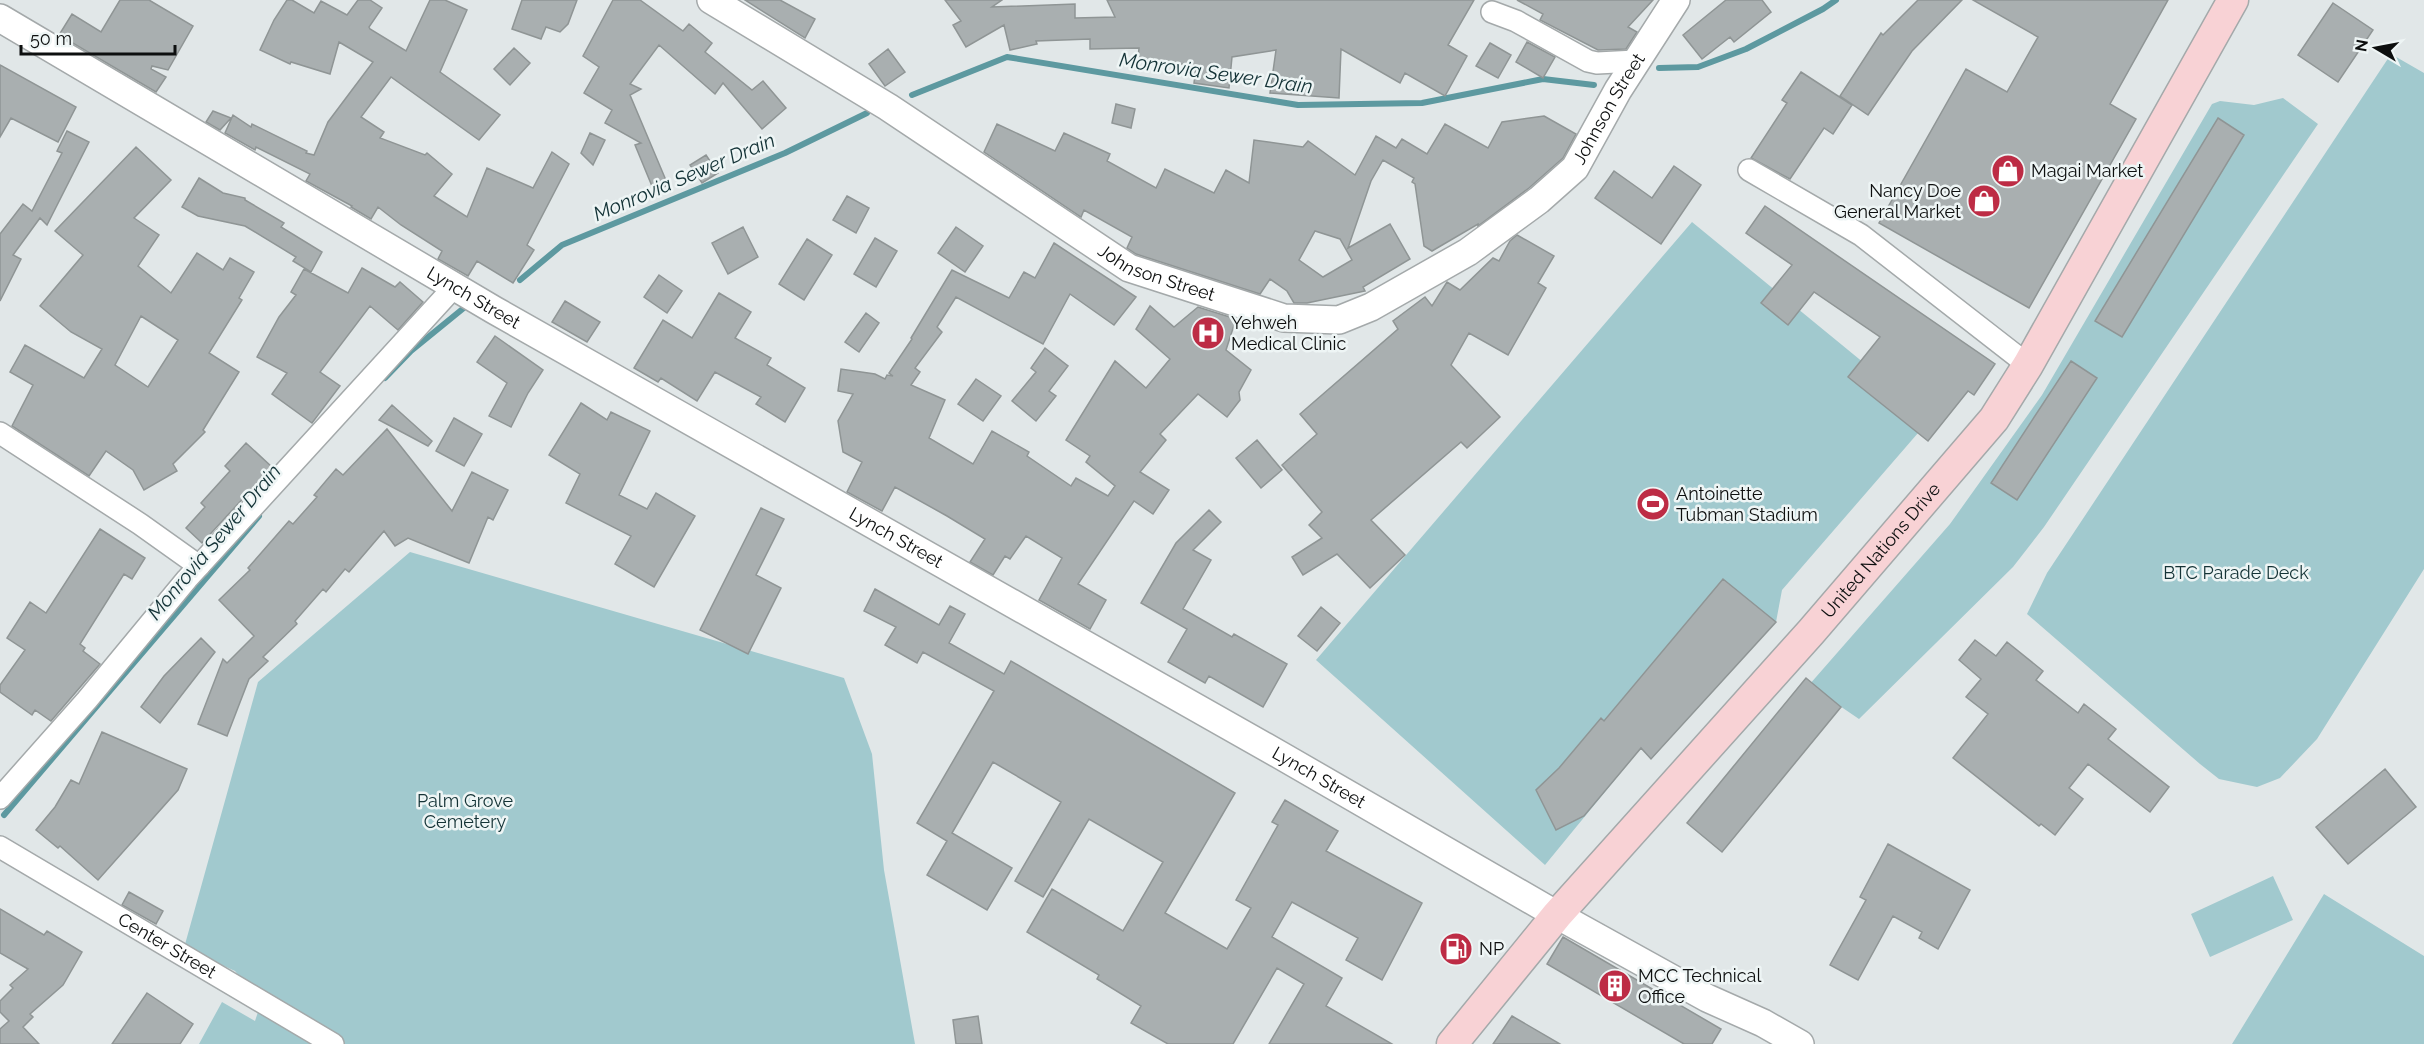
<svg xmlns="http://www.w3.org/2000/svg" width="2424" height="1044" font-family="Raleway,sans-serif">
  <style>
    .green { fill: #a1c9ce }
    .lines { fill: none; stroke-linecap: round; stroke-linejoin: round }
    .stream { stroke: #5d99a0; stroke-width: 6 }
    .building { fill: #a9afb0; stroke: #8f9595; stroke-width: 1.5; fill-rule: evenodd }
    .minor-casing { stroke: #a4a9aa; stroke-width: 24 }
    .tertiary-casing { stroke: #a4a9aa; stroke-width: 30 }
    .secondary-casing { stroke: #a4a9aa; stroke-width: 33 }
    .minor { stroke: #fff; stroke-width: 21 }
    .tertiary { stroke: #fff; stroke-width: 27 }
    .secondary { stroke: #f8d2d5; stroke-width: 30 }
    .labels { text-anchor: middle; stroke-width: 5; stroke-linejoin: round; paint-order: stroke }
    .street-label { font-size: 18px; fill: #0d0f0f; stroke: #eef5f5 }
    .poi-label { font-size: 18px; fill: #0d0f0f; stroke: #eef5f5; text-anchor: start }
    .park-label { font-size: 18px; fill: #143336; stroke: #eef5f5 }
    .water-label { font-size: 20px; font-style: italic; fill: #133236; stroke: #eef5f5 }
  </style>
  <rect width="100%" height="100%" fill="#e1e7e8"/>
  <path class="green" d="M2391,54L2424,73V569L2317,739L2280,778L2257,787L2219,779L2200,764L2027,614L2047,573Z
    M2283,98L2318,124L2044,527L2013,567L1859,719L1809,685L1950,524L2042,395L2212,104L2220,101L2254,105Z
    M1692,222L1931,418L1782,590L1776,622L1651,759L1641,748L1545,865L1316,660Z
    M410,552L844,678L872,754L884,870L915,1044H199L222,1002L255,1021L261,1003L235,971L184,948L258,682Z
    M2273,876L2293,920L2210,957L2191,914Z
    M2324,894L2424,956V1044H2232Z"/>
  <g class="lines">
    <path class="stream" d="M1659,68L1698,67L1746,49L1823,9L1836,0
      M912,95L1007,57L1298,105L1422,103L1543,79L1594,85
      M520,280L562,245L785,153L867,113
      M385,378L411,351L465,307
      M4,815L259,516"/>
  </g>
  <path class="building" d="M120,0H149L193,26L168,70L152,66L151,69L166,77L156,92L59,35L72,14L101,32Z
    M287,0H292L314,13L321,1L347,15L358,0H370L382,8L369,27L370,29L406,51L430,0H445L467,10L440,72L500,115L479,140L391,77L361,117L384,132L380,138L425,155L427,153L452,174L434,196L467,217L487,168L533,188L552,152L569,164L527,245L534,250L513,283L477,261L468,276L438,259L442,251L401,225L378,207L371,219L351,207L352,206L306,181L310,174L256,147L255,150L225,133L233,115L251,127L252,124L307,151L306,153L314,155L328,122L373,62L339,42L330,74L291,62L290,64L260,50L274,20Z
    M522,0H577L568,24L560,32L546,27L541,39L512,29Z
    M613,0H640L683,31L689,24L712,43L705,52L752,90L763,81L786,108L762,129L723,83L715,94L659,45L630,84L641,89L630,95L668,185L654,191L635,145L641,143L605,123L612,110L584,93L599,67L583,56Z
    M745,0H780L815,19L805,38Z
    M945,0H1002L992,7L1075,4V18L1115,17L1107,0H1474L1448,45L1467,56L1445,96L1405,73L1400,83L1341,49L1339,98L1270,93L1276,50L1232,57L1229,88L1194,83L1196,66L1138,59L1139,48L1090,49V39L1036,41L1037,44L1010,50L1004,25L966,47L953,25L961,21Z
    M1517,0H1653L1628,27L1637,32L1626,49L1598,50L1540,20L1543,14Z
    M1726,0H1762L1771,12L1734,42L1730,37L1702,59L1683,35Z
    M1918,0H1962L1912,51L1868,115L1840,96L1881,33L1883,35Z
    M1973,0H2168L2110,104L2136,119L2029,308L1879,223L1966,69L2007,92L2038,37Z
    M2333,3L2373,30L2338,82L2298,55Z
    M1527,42L1555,57L1543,78L1516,62Z
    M1490,43L1511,55L1498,78L1476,66Z
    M514,48L530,63L510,85L494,69Z
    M888,49L905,72L885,86L869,64Z
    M0,65L76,107L58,142L11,118L0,137Z
    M1801,72L1852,105L1833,134L1824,128L1790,179L1751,158L1787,103L1782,100Z
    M1116,104L1135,109L1131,128L1112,123Z
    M213,111L231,118L220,130L206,122Z
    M1544,116L1576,134L1563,158L1529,188L1478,226V224L1432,251L1424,246L1415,184L1412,182L1414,178L1383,160L1371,181L1348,248L1390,224L1410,259L1363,287L1365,291L1307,303H1294L1287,291L1270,279L1260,294L1136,254L1127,248L1132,237L1084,210L1081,217L984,152L997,124L1055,151L1064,133L1110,154L1107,161L1156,188L1165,169L1214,193L1226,170L1249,183L1254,140L1303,147L1308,141L1355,175L1376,136L1396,148L1402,139L1427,154L1445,124L1488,148L1502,122ZM1315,231L1340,239L1352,260L1323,277L1299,260Z
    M2218,118L2244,135L2122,337L2095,321Z
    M67,131L89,142L47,225L40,218L13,255L21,259L0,301V234L23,204L32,211L62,153L57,151Z
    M590,133L605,140L593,165L581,153Z
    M136,147L171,180L134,218L159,235L138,266L171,293L197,253L223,270L230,258L254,272L239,298L242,300L209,353L239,372L203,430L205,432L173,464L177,471L144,490L133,470L106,451L89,476L12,426L33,385L10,372L25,345L84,378L102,349L71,332L40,306L83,255L55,231ZM141,316L178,340L148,387L115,365Z
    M706,155L718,173L702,183L690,165Z
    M1674,166L1701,185L1661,244L1595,198L1614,171L1652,198Z
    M199,178L223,193L245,198V200L284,223L281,227L322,252L311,272L293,261L296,257L245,226L198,216L182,207Z
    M847,196L869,208L856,233L833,220Z
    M1765,206L1995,364L1974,395L1968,391L1928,441L1848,377L1880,337L1814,292L1788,325L1761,303L1792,265L1746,233Z
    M743,227L758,257L728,274L712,243Z
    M956,227L983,246L965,272L938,253Z
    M1517,235L1554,256L1538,283L1546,288L1508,355L1469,333L1451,365L1500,417L1467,448L1461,442L1371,520L1405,555L1370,588L1337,554L1303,575L1292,557L1322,538L1309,525L1322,512L1282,465L1317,434L1300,414L1398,329L1393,321L1425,297L1432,306L1447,282L1460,290L1493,258L1499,261L1510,241Z
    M875,238L897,251L876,287L854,274Z
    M807,239L832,255L804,300L779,284Z
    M1054,243L1136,297L1114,325L1070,294L1043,344L956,297L937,327L942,332L915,368L920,372L911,385L945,400L929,438L973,464L992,431L1029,452L1027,456L1071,486L1076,478L1108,496L1115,486L1086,462L1090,456L1066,440L1115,361L1146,388L1170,359L1136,329L1150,306L1174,327L1198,307L1236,319L1226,350L1251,370L1239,392L1240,400L1227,417L1198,394L1160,434L1166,440L1140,472L1169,490L1153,514L1134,501L1078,584L1106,600L1090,629L1039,600L1062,558L1026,536L1010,559L1005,556L993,575L970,562L985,539L947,516L895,487L882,511L847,492L862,462L843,452L838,421L853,394L838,391L841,369L875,374L885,379L887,375L893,376L889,373L912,339L911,338L952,270L1009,298L1024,272L1035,278Z
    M362,268L395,287L400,282L423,302L398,330L370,306L320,372L340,386L312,423L272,394L287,373L257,357L279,317L296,295L291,292L304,269L348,293Z
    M659,275L682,291L667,313L644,297Z
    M719,293L751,312L735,338L771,358L767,365L805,388L785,422L756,404L761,397L715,372L697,401L661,378L658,382L634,368L663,320L692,338Z
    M565,301L600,322L587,342L552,322Z
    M866,313L879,323L859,352L845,342Z
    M495,336L543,370L528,393L511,427L489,416L507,383L477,362Z
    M1045,348L1068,366L1049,391L1056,396L1036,421L1012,401L1036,372L1031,368Z
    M2071,361L2097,378L2017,500L1991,483Z
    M976,379L1001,396L983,421L958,404Z
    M581,403L607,420L611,412L650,431L619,495L647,509L656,493L695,516L654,587L615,564L631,536L566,503L580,474L549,455Z
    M392,405L432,441L428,446L379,420Z
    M454,418L482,434L464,466L436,451Z
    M387,429L452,511L472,472L508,490L493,520L488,517L469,563L408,538L395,546L384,531L349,572L345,569L326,592L323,589L295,621L297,624L263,657L268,661L249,679L227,736L198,724L223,659L227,663L254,636L219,600L250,570L248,568L289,521L293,524L317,497L314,495L336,469L343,475Z
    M1257,440L1282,470L1261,488L1236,458Z
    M246,443L272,467L202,543L186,528L205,507L201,503L230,471L225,466Z
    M761,508L784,519L756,575L781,588L748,654L700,630Z
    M1209,510L1221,522L1193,550L1211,560L1183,609L1232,637L1234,634L1287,664L1263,707L1209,676L1205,683L1168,662L1187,629L1141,603L1176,543Z
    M100,529L145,558L132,579L124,574L80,644L85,648L83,651L100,664L51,721L35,710L32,715L0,692V685L25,650L7,638L30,602L46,613Z
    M1723,579L1776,622L1651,759L1641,748L1584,816L1556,830L1536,790L1559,768L1601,718L1604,721Z
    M875,589L939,625L950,606L965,614L949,643L1004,674L1011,661L1235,793L1165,913L1227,949L1251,908L1236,900L1278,825L1272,822L1285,800L1338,831L1326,851L1422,903L1382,980L1346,960L1358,938L1292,902L1272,937L1342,978L1326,1006L1392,1044H1269L1304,984L1277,968L1233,1044H1168L1131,1023L1141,1006L1097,979L1099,975L1027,932L1052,889L1123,931L1163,862L1089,819L1043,897L1015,881L1061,802L993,762L952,833L1012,868L987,910L927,875L947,841L917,823L994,691L923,652L917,663L885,645L896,627L864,611Z
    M1321,607L1340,623L1317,651L1298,636Z
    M201,638L215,652L160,723L141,707L164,676Z
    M1975,640L1996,656L2007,642L2043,671L2036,680L2078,713L2084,704L2116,729L2108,739L2169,787L2150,812L2088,764L2069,788L2083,799L2055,835L2041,824L2039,826L1953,758L1988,714L1966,697L1981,679L1959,660Z
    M1806,678L1841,707L1722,852L1687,823Z
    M102,732L187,769L178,790L98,880L60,846L58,848L36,830L55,807L71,780L79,784Z
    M2385,769L2416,807L2348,864L2316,827Z
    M1888,844L1970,890L1938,949L1919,938L1922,932L1893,916L1858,980L1830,965L1866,900L1860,897Z
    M129,892L163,911L156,924L122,905Z
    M0,909L44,935L47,931L82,952L63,985L30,1014L33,1017L23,1027L39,1044H0V1029L9,1021L0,1012V1001L13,988L10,985L28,969L0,953Z
    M1563,937L1721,1029L1712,1044H1684L1547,964Z
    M147,993L193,1024L180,1044H112Z
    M978,1016L982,1044H956L953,1020Z
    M1512,1016L1560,1044H1493Z"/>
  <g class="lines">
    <g class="minor-casing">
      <g id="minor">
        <path d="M1492,12L1516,21L1588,61L1597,63L1636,61"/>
        <path d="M1749,170L1861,235L2028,365"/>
        <path d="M0,433L140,524L199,566"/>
        <path d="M0,798L87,700L187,579L454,287"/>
        <path id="s1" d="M0,847L333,1044"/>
      </g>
    </g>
    <g class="tertiary-casing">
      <g id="tertiary">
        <path id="s2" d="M711,0L888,107L1129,268L1284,318L1339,320L1371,307L1468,252L1539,200L1575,168L1618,90L1676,0"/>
        <path id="s3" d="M0,18L494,310L1280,755L1557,915L1707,998L1763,1023L1800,1044"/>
      </g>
    </g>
    <g class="secondary-casing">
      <g id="secondary">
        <path id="s4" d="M1452,1044L1557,915L1811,632L1994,419L2028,365L2233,0"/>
      </g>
    </g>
    <use href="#minor" class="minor"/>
    <use href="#tertiary" class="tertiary"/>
    <use href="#secondary" class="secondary"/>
  </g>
  <defs>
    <g id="shop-disc" transform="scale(1.725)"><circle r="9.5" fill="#bd2c45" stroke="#eef5f5"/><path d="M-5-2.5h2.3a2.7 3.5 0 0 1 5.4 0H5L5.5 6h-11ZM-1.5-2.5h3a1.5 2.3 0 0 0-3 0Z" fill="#fff"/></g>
    <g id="hospital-disc" transform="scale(1.725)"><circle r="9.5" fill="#bd2c45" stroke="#eef5f5"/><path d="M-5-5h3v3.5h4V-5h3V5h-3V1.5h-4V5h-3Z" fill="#fff"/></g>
    <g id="stadium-disc" transform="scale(1.725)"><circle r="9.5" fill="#bd2c45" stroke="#eef5f5"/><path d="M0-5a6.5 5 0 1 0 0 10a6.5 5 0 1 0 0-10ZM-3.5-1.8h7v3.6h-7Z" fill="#fff"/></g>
    <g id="fuel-disc" transform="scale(1.725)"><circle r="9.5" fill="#bd2c45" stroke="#eef5f5"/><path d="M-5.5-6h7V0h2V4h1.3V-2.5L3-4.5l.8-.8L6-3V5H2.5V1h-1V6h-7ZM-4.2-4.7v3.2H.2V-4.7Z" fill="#fff"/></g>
    <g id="building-disc" transform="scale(1.725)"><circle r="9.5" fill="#bd2c45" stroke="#eef5f5"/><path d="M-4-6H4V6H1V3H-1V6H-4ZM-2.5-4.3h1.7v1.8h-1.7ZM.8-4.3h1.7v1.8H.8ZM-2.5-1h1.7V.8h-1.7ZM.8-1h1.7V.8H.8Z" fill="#fff"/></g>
  </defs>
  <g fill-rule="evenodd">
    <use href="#shop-disc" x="2008" y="171"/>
    <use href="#shop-disc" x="1984" y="201"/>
    <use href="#hospital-disc" x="1208" y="333"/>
    <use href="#stadium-disc" x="1653" y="504"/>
    <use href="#fuel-disc" x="1456" y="949"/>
    <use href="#building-disc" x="1615" y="986"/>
  </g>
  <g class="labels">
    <g class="street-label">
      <text dy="6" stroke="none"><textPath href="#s2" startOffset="1065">Johnson Street</textPath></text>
      <text dy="6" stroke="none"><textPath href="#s2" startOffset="524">Johnson Street</textPath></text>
      <text dy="6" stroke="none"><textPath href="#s3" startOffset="550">Lynch Street</textPath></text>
      <text dy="6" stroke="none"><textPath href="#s3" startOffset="1036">Lynch Street</textPath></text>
      <text dy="6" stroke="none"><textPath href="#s4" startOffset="654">United Nations Drive</textPath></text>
      <text dy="6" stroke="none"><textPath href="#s3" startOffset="1522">Lynch Street</textPath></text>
      <text dy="6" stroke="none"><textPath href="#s1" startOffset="194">Center Street</textPath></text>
    </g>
    <g class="poi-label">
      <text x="2031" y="177">Magai Market</text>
      <text x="1961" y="197" text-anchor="end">Nancy Doe<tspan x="1961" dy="21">General Market</tspan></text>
      <text x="1231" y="329">Yehweh<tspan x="1231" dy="21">Medical Clinic</tspan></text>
      <text x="1676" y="500">Antoinette<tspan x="1676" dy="21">Tubman Stadium</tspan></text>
      <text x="1479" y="955">NP</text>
      <text x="1638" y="982">MCC Technical<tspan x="1638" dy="21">Office</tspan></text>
    </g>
    <g class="park-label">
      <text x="2236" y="579">BTC Parade Deck</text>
      <text x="465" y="807">Palm Grove<tspan x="465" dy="21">Cemetery</tspan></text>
    </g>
    <g class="water-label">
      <text transform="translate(1216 73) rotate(8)" y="7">Monrovia Sewer Drain</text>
      <text transform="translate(684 177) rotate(-23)" y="7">Monrovia Sewer Drain</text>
      <text transform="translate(214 542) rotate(-50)" y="7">Monrovia Sewer Drain</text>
    </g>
  </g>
  <g transform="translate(2376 48) rotate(280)" stroke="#eef5f5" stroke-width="4.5" paint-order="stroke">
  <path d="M0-4.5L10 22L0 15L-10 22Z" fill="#0d0f0f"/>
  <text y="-9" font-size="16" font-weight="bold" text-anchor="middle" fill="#0d0f0f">N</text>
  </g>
  <path d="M21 45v9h154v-9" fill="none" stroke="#0d0f0f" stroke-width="3"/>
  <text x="30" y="45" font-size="18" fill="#0d0f0f" stroke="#eef5f5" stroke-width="4.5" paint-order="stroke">50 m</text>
</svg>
